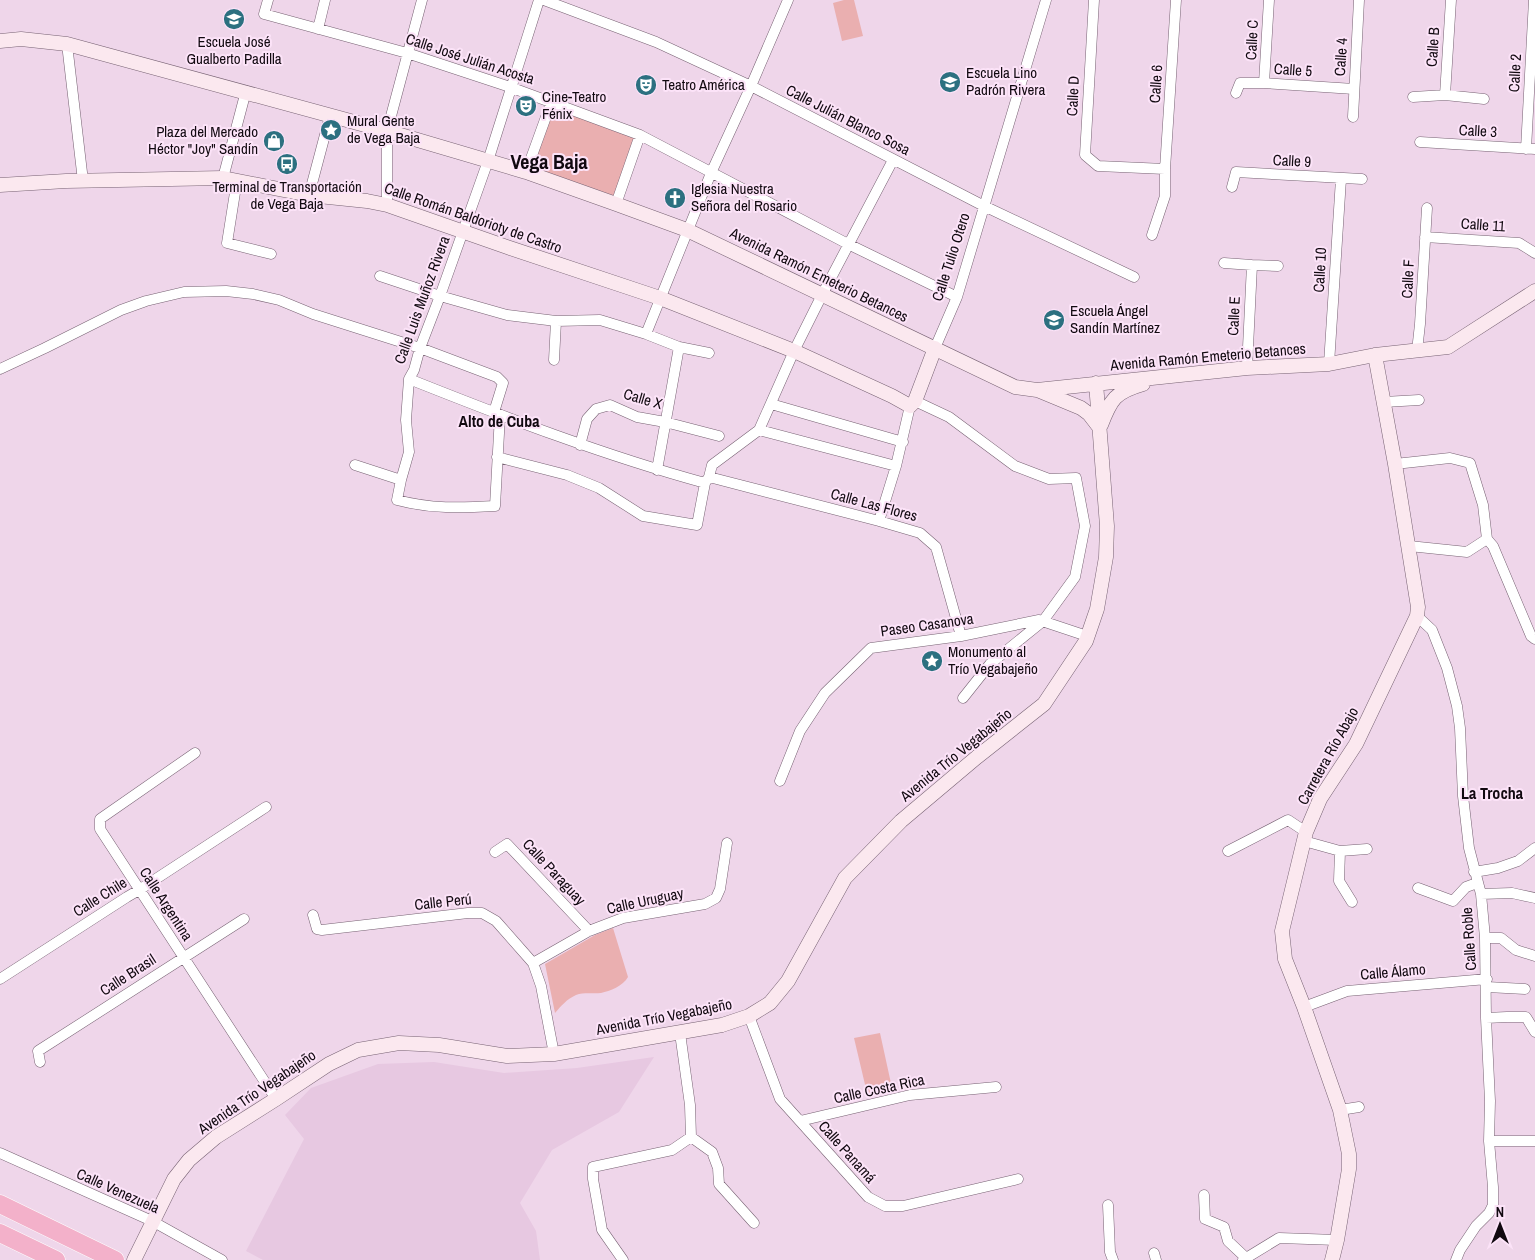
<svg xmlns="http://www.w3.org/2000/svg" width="1535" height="1260" font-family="'Archivo Narrow',sans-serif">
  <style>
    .built { fill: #e7c8e1 }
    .green { fill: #eaafb0 }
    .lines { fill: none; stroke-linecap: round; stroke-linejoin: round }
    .street-casing { stroke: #776273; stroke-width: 11 }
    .secondary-casing { stroke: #776273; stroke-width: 15 }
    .highway-casing { stroke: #fff; stroke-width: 19 }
    .street { stroke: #fff; stroke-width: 10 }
    .secondary { stroke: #fbe8ef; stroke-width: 14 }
    .highway { stroke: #f3b1ca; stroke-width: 18 }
    .labels { text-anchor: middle; stroke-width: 4; stroke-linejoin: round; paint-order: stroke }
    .street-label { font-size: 15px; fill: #110910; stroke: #fce3f8 }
    .poi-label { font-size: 15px; fill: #110910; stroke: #fce3f8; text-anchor: start }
    .neighbourhood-label { font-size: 16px; font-weight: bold; fill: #110910; stroke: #fce3f8 }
    .district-label { font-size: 20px; font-weight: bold; fill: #110910; stroke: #fce3f8 }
  </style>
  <rect width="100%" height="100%" fill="#efd6ea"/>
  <path class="built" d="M654,1057L619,1112L552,1150L520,1203L536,1231L540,1260H263L246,1251L304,1139L285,1115L311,1088L378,1064L434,1062L504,1073L577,1068Z"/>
  <path class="green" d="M844,0H854L863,36L842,41L833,3Z
    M553,108L637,139L614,202L530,171Z
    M613,928L628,977C623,986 610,991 601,993C593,994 584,992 576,995C567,999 561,1006 555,1013L545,964L595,935Z
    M880,1033L892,1088L867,1093L854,1038Z"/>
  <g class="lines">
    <g class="street-casing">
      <path id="street" d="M268,0L264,14L407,53L507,86L640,135L848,244L957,297
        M544,0L656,42L751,86L984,206L1134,277
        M1094,0L1085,155L1098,166L1165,169
        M318,29L325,0
        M67,44L83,181
        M1264,83L1269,0
        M1236,93L1240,83H1264L1354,89
        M1445,95L1451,0
        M1413,97L1445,95L1484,99
        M1353,117L1359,0
        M1420,142L1535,149
        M1526,149L1534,0
        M526,172L551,103
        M223,178L246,91
        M237,180L227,243L271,254
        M1232,187L1236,172L1362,179
        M309,195L330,116
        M616,204L640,135
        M387,205V131L422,0
        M1152,235L1165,196V169L1176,0
        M1425,237L1519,243L1535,253
        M1224,263L1252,265L1278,266
        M380,276L440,296L507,315L556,321L600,320L646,334L679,347L709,353
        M646,334L711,173L751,86L788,0
        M935,348L957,297L1046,0
        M1417,351L1420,324L1427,208
        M554,360L556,321
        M1329,364L1341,179
        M1247,368L1252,265
        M0,369L45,348L121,310L146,301L184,292L226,291L253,294L279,300L313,314L420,348L497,377L503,383L494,412
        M409,379C507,418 603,455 705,483
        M915,401L949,417L1015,466L1049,479L1076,478L1085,526L1075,577L1043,621L990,664L963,698
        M1384,402L1419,400
        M771,404L903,442
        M500,415L495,506C460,508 431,509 397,500L401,480L409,452L406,420L409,379L414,370L420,348L440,296L488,161L539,0
        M759,430L896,466
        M580,445L587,419L596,409L610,405L637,417L665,422L719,436
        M497,457L567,475L599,488L643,516L697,525L705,483L709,477L712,465L759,430L794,351L822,295L893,160
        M1395,464L1450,458L1470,463L1483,505L1487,539L1493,546L1531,636L1535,639
        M355,465L401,480
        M657,470L679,347
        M709,477L879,521L920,533L936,547L961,636
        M879,521L896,466L910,406
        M1409,546L1467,552L1487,539
        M1417,616L1432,630L1447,668L1457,706L1460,728L1463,796L1469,848L1481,894L1485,938L1486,1018L1490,1101L1489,1141L1493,1187V1205L1489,1213L1476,1226L1460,1250L1456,1260
        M195,753L100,819V829L276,1099
        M780,781L800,731L825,693L871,648L961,636L1039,620L1087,636
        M1304,841L1340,851L1367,849
        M1228,851L1288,820L1306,832
        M1340,851L1339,881L1352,902
        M495,852L507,844L589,931
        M1474,872L1498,868L1518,861L1535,848
        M1418,888L1453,901L1466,887L1477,883
        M1481,894L1512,893L1535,898
        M313,915L317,929L322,930L468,913H482L496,921L533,963L541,986L554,1054
        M1485,938H1501L1516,950L1535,956
        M533,963L589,931L623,918L705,904L716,898L720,889L727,843
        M0,979L127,897L139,890L266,807
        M1487,987L1525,989
        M1304,1007L1347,991L1487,979
        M749,1016L780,1099L868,1197L885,1206H903L1018,1179
        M1486,1018L1507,1017H1526L1535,1032
        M40,1062L38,1051L244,919
        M1340,1110L1359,1107
        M800,1121L910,1095L996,1087
        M691,1137L712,1152L718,1168L719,1184L754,1223
        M1489,1141H1535
        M0,1153L152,1221L222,1260
        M1204,1195L1205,1219L1224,1227L1228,1241L1246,1258
        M1108,1205L1110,1252L1113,1260
        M1154,1253L1156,1260
        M623,1260L602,1230L593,1179V1167L672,1150L691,1137L690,1105L680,1033
        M1243,1260L1279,1238L1337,1240"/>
    </g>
    <g class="secondary-casing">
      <path id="secondary" d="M0,41L21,39L67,44L387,131L526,172L616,204L687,230L1015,387L1037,390L1247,368L1329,364L1375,355L1448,347L1535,291
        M0,185L66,181L223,178L309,195L367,201L387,205L507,247L660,298L794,351L892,396L910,406L915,401L935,348
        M1040,391L1081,408L1089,414L1099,427
        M1101,425C1111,399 1115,392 1143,384
        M134,1260L174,1179L189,1160L216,1137L276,1099L329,1064L358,1050L399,1043L439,1045L507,1056L554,1054L722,1025L749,1016L770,1003L788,981L845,878L901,821L977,757L1044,704L1086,641L1097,609L1106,557L1107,526L1096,383
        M1332,1260L1337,1240L1349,1169V1154L1340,1110L1304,1007L1285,959L1282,931L1306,832L1320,799L1356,744L1417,616L1418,607L1395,464L1375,355"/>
    </g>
    <g class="highway-casing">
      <path id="highway" d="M0,1204L115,1260
        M0,1233L56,1260"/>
    </g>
    <use href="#street" class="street"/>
    <use href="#secondary" class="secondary"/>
    <use href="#highway" class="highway"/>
  </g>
  <defs>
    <g id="school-disc" transform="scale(1.125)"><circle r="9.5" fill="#2c7080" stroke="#fce3f8"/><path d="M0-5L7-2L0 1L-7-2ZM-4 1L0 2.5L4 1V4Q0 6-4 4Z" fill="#fff"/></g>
    <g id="theatre-disc" transform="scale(1.125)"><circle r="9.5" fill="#2c7080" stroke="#fce3f8"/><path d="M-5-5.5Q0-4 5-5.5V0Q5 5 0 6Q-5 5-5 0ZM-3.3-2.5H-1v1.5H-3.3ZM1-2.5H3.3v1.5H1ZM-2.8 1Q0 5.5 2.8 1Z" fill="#fff"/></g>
    <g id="sight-disc" transform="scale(1.125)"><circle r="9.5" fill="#2c7080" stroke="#fce3f8"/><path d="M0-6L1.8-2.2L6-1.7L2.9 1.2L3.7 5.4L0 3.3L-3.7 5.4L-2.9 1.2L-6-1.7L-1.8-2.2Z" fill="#fff"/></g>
    <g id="shop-disc" transform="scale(1.125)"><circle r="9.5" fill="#2c7080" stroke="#fce3f8"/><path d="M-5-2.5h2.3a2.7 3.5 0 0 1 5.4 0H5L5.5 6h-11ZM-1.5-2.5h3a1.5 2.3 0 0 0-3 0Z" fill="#fff"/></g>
    <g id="bus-disc" transform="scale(1.125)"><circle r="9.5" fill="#2c7080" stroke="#fce3f8"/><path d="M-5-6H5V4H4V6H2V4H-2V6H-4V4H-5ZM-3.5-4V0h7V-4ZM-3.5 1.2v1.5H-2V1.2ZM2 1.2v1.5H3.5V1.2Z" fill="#fff"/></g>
    <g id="church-disc" transform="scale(1.125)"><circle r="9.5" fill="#2c7080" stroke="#fce3f8"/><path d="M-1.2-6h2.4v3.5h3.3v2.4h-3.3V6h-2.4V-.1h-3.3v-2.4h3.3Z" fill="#fff"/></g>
  </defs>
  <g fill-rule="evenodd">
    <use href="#school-disc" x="234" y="19"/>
    <use href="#school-disc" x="950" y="82"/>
    <use href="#theatre-disc" x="646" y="85"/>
    <use href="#theatre-disc" x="526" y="106"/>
    <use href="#sight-disc" x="331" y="130"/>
    <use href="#shop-disc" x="274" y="141"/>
    <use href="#bus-disc" x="287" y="164"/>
    <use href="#church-disc" x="675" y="198"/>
    <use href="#school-disc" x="1054" y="320"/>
    <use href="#sight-disc" x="932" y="661"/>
  </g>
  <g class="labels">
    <g class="street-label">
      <text transform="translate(1252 40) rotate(-87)" y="5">Calle C</text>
      <text transform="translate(1433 47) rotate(-86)" y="5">Calle B</text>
      <text transform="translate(1341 57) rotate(-86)" y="5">Calle 4</text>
      <text transform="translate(470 59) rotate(18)" y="5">Calle José Julián Acosta</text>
      <text transform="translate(1293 70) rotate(4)" y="5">Calle 5</text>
      <text transform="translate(1515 73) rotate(-87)" y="5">Calle 2</text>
      <text transform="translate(1156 84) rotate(-86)" y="5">Calle 6</text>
      <text transform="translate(1073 96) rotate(-87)" y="5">Calle D</text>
      <text transform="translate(848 120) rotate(27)" y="5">Calle Julián Blanco Sosa</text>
      <text transform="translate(1478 131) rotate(3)" y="5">Calle 3</text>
      <text transform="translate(1292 161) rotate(3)" y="5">Calle 9</text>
      <text transform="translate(473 218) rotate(19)" y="5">Calle Román Baldorioty de Castro</text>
      <text transform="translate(1483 225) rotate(4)" y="5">Calle 11</text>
      <text transform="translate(951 257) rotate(-72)" y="5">Calle Tulio Otero</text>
      <text transform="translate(1320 270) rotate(-87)" y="5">Calle 10</text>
      <text transform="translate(819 275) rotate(26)" y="5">Avenida Ramón Emeterio Betances</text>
      <text transform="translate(1408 279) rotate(-87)" y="5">Calle F</text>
      <text transform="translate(422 300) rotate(-70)" y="5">Calle Luis Muñoz Rivera</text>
      <text transform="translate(1234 316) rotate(-87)" y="5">Calle E</text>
      <text transform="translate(1208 357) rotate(-5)" y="5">Avenida Ramón Emeterio Betances</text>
      <text transform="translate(643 399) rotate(16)" y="5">Calle X</text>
      <text transform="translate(874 505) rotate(15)" y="5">Calle Las Flores</text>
      <text transform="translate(927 625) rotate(-8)" y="5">Paseo Casanova</text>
      <text transform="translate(956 755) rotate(-39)" y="5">Avenida Trío Vegabajeño</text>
      <text transform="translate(1328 756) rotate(-61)" y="5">Carretera Río Abajo</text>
      <text transform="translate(554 872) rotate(47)" y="5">Calle Paraguay</text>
      <text transform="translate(100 897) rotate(-32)" y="5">Calle Chile</text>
      <text transform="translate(645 901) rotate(-12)" y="5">Calle Uruguay</text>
      <text transform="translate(443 902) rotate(-6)" y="5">Calle Perú</text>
      <text transform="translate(166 904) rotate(57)" y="5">Calle Argentina</text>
      <text transform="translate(1469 939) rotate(-94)" y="5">Calle Roble</text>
      <text transform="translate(1393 972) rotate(-5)" y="5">Calle Álamo</text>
      <text transform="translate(128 975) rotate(-33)" y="5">Calle Brasil</text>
      <text transform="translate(664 1017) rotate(-11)" y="5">Avenida Trío Vegabajeño</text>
      <text transform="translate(879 1089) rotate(-12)" y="5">Calle Costa Rica</text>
      <text transform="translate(257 1092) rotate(-34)" y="5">Avenida Trío Vegabajeño</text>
      <text transform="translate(847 1152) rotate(48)" y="5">Calle Panamá</text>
      <text transform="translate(118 1191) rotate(24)" y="5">Calle Venezuela</text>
    </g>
    <g class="poi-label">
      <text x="234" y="47" text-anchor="middle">Escuela José<tspan x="234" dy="17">Gualberto Padilla</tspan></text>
      <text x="966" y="78">Escuela Lino<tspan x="966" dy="17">Padrón Rivera</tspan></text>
      <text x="662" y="90">Teatro América</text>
      <text x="542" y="102">Cine-Teatro<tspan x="542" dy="17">Fénix</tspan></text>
      <text x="347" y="126">Mural Gente<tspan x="347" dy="17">de Vega Baja</tspan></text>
      <text x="258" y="137" text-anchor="end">Plaza del Mercado<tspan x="258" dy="17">Héctor "Joy" Sandín</tspan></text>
      <text x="287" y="192" text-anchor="middle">Terminal de Transportación<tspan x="287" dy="17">de Vega Baja</tspan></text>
      <text x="691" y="194">Iglesia Nuestra<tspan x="691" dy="17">Señora del Rosario</tspan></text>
      <text x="1070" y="316">Escuela Ángel<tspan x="1070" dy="17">Sandín Martínez</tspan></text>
      <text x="948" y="657">Monumento al<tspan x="948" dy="17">Trío Vegabajeño</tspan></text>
    </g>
    <g class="neighbourhood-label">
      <text x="499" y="427">Alto de Cuba</text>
      <text x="1492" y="799">La Trocha</text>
    </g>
    <g class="district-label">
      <text x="549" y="169">Vega Baja</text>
    </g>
  </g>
  <g transform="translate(1500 1225)" stroke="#fce3f8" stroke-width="4" paint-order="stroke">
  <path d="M0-4L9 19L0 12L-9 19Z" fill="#110910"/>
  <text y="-8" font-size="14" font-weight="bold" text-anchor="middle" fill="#110910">N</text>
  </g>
</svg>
